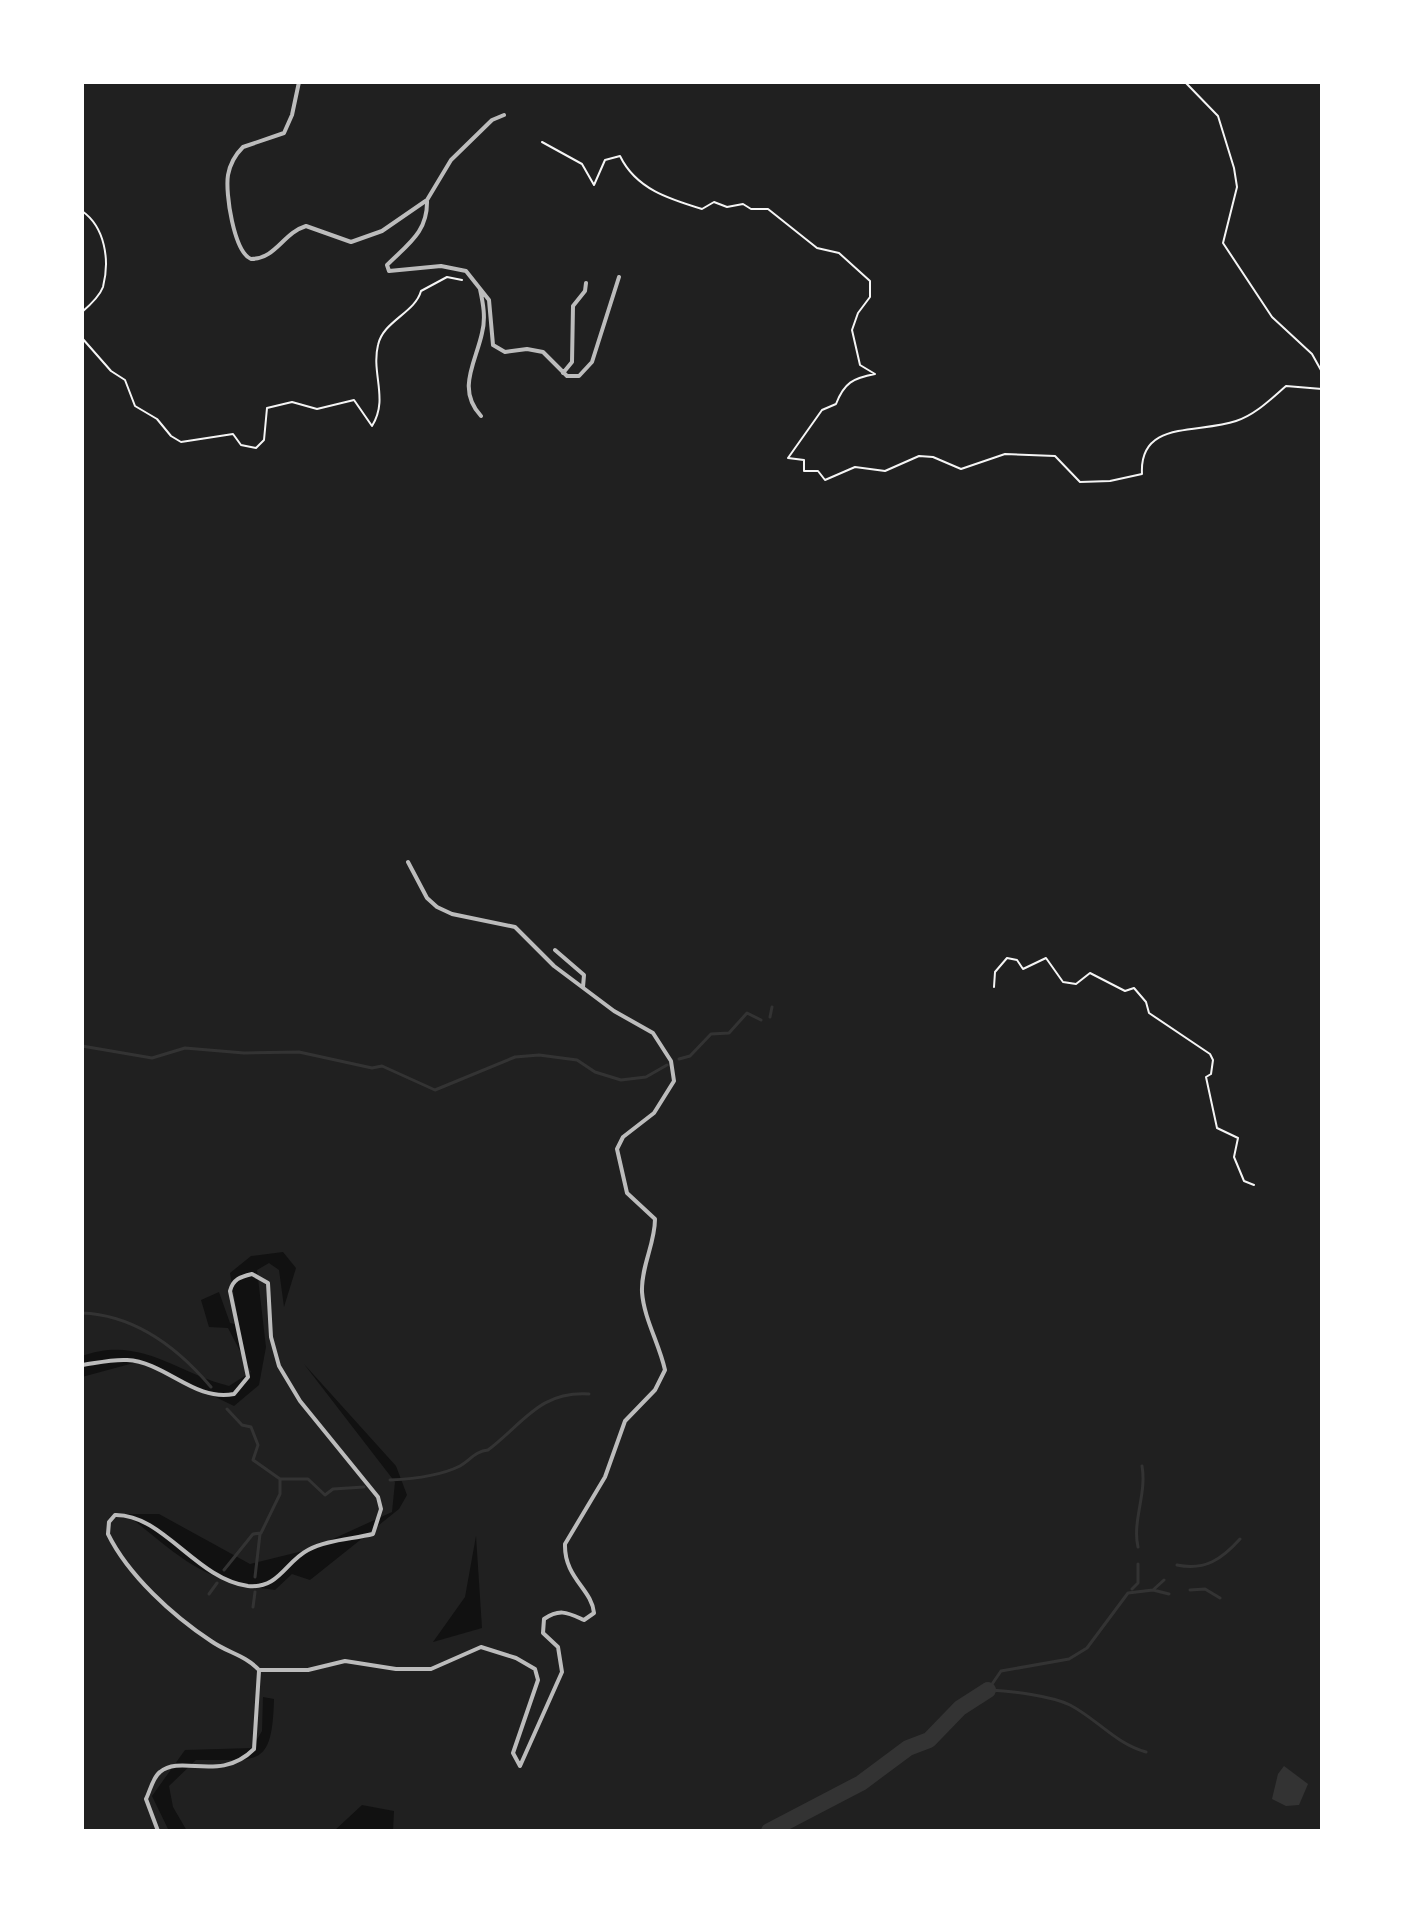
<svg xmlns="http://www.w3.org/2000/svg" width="1404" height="1913" font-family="'Varela Round',sans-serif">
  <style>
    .green { fill: #202020; fill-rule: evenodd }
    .water { fill: #333 }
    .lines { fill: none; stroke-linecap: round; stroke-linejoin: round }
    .stream { stroke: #333; stroke-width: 3 }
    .river { stroke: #333; stroke-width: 16 }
    .path { stroke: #f5f5f5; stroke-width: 2 }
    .minor { stroke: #bcbcbc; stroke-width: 4 }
  </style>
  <rect width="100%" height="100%" fill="#111"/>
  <path class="green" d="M82,82H1322V1831H393L394,1811L362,1805L334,1831H187L173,1807L169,1786L196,1760C258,1759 272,1770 274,1699L263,1697L262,1731L252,1748L185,1750L152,1796L169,1831H82V1377L141,1361L234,1406L259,1385L266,1347L257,1270L269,1263L279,1270L284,1307L296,1268L283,1252L251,1256L230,1273L239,1325L230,1323L219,1292L201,1300L209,1327L228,1328L251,1372L229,1386C176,1373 141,1335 82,1356ZM304,1364L396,1466L407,1495L399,1509L310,1580L292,1574L275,1590C201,1582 182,1558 126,1514H159L250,1564L311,1549L392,1512L395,1482ZM476,1536L482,1628L433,1642L465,1597Z"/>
  <path class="water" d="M1284,1766L1308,1784L1299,1805L1286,1806L1272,1799L1278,1774Z"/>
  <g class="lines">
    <path class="stream" d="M770,1017L772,1007
      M82,1046L152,1058L185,1048L244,1053L299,1052L372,1068L382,1066L435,1090L515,1057L539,1055L577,1060L595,1072L621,1080L646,1077L667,1065
      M679,1059L690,1056L711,1034L729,1033L747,1013L761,1020
      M82,1313C135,1315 178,1348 211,1387
      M227,1409L242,1425L251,1427L258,1445L253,1460L280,1479H308L325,1495L333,1489L364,1487
      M390,1480C412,1479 440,1476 460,1466C470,1460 476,1451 488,1450C524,1423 539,1391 589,1394
      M1138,1547C1132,1521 1147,1494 1142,1466
      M1177,1565C1205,1571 1222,1559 1240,1539
      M224,1570L253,1534L261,1533L280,1494V1480
      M255,1577L260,1534
      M1132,1589L1138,1583V1564
      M1153,1590L1164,1580
      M1190,1590L1205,1589L1220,1598
      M209,1594L217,1583
      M253,1607L255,1592
      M988,1690L1001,1671L1069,1659L1087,1648L1128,1593L1153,1590L1169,1594
      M990,1690C1011,1691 1052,1696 1070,1705C1097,1719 1116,1744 1146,1752"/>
    <path class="river" d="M769,1831L861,1783L908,1748L929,1740L960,1708L988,1690"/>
    <path class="path" d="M1185,82L1218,116L1234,168L1237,187L1223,243L1272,317L1312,354L1322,372
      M542,142L582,164L594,185L605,160L620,156C636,189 669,199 702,209L714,202L727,207L743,204L751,209H768L817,248L839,253L870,281V297L858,313L852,330L860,365L875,374C853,378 844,383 836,404L822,410L788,458L804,460V471H818L825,480L855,467L885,471L919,456L933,457L961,469L1005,454L1055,456L1080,482L1110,481L1142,474C1139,420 1198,434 1236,421C1255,415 1271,399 1286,386L1322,389
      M82,211C105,227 110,260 103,287C100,295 89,306 82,312
      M82,338L111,371L125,380L135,406L157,419L171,436L181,442L233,434L241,445L256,448L264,440L267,408L292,402L317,409L354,400L372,426C389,399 371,374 378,345C383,321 415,313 421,291L447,277L462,280
      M994,987L995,972L1007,958L1017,960L1023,969L1046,958L1063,982L1076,984L1090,973L1125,991L1134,988L1146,1002L1149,1013L1210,1054L1213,1060L1211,1074L1206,1077L1217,1128L1238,1138L1234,1157L1244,1181L1254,1185
      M1271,1831L1272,1830"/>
    <path class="minor" d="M299,82L292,115L284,133L243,147C235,155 230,164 228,175C225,193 234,252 251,259C276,259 283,233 306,226L351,242L382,231L427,200L451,160L492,120L504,115
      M427,200C428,232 408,244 387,265L389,271L441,266L466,271L489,300L493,345L505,352L527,349L543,352L567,376H579L592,362L619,277
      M480,289C483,303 486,318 482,333C476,362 456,389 481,416
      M563,373L572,362L573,306L585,291L586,283
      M408,862L427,898L437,907L452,914L515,927L554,966L614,1011L653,1033L671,1061L674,1081L654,1113L623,1137L617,1149L627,1193L655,1219C655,1244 641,1266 642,1292C644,1319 659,1343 665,1370L655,1390L625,1421L605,1477L565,1544C564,1578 592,1589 594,1613L584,1620C568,1613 560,1608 544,1619L543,1633L558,1647L562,1672L520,1766
      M555,950L584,975L583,987
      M82,1365C96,1363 113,1359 127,1360C166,1362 194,1402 234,1394L248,1377L230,1291C233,1279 240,1277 252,1274L268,1283L271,1337L279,1366L300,1401L378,1497L381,1509L373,1534C353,1539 326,1540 308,1550C285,1562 279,1589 248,1586C196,1579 163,1514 115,1515L109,1522L108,1534C128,1575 173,1616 211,1641C228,1653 245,1655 259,1670
      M259,1670H308L345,1661L396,1669H431L481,1647L516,1658L535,1669L538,1680L513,1753L520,1766
      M158,1831L146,1799C150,1791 153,1777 160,1772C182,1754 220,1783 254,1749L259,1671"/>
  </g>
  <rect width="1404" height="1913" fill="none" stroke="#ffffff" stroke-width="168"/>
</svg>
